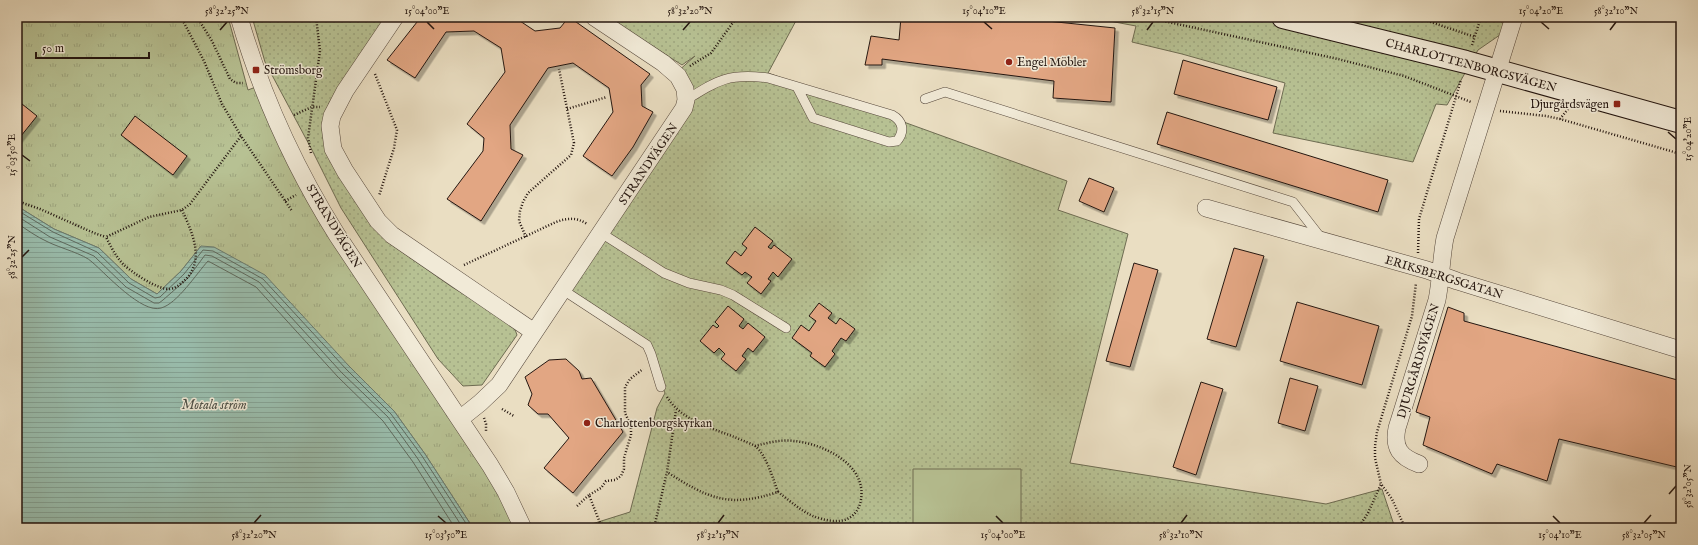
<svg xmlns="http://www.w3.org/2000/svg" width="1698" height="545" font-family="'IM FELL English',serif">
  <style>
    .grass { fill: url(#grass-dots); stroke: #6e6c52 }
    .park { fill: url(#park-tufts); stroke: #6e6c52 }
    .pitch { fill: #b7c193; stroke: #6e6c52 }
    .water { fill: url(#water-rules); stroke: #6a7a6e }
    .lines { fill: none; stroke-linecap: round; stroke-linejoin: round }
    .shore { stroke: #5e6a5e; stroke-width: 1 }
    .building { fill: #e2a683; stroke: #241610; filter: url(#shadow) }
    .lane-casing { stroke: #56483c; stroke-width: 10 }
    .street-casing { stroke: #56483c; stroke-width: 18 }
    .secondary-casing { stroke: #241610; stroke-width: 24 }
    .path { stroke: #241610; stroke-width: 2.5; stroke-dasharray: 1 2; stroke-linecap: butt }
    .lane { stroke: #f1ead7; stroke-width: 9 }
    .street { stroke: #f1ead7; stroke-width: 17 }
    .secondary { stroke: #f1ead7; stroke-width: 22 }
    .ticks { fill: none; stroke: #241610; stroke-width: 1.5 }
    .poi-dot { fill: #8f2418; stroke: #f1ead7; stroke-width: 1.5 }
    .labels { text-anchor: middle; stroke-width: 3; stroke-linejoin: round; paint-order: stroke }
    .poi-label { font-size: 12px; fill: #241610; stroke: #f1ead7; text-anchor: start }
    .street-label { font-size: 12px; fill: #241610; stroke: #f1ead7 }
    .water-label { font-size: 13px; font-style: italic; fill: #4d5047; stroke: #f1ead7 }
    .neatline { fill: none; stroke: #241610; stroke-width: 1.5 }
    .ticks-label { font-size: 10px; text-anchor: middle; fill: #241610 }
  </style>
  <defs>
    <pattern id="grass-dots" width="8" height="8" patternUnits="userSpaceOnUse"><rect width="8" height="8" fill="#b7c193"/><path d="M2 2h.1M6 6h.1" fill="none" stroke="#9da57e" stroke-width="1.8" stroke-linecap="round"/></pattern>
    <pattern id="park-tufts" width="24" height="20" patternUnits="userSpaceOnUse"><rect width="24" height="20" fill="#b7c193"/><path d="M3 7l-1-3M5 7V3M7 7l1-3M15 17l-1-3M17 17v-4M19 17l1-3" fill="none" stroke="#9da57e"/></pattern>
    <pattern id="water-rules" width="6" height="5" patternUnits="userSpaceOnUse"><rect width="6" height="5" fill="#99bdad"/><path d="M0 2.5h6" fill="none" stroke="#84a294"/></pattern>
    <filter id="shadow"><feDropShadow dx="3.5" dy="3.5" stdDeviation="0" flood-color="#0004"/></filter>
  </defs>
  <rect width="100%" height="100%" fill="#eadec2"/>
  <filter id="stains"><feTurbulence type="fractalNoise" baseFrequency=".005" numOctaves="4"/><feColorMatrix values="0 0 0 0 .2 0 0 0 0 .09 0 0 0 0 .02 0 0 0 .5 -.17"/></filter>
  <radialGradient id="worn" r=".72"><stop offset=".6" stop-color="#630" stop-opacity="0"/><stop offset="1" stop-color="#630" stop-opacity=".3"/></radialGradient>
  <path class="grass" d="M252,17H385L329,103L324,126L389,243L452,287L513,324L517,335L482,385L463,386L438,359L341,208L312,150L265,62Z
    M613,17H798L768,73L1067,181L1058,210L1128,234L1070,463L1326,504L1382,489L1395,528H579L630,512L657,408L665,393L639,337L562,284L686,100L676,73L695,56L682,65L613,21Z
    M1088,17H1494L1510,28L1478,50L1447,105L1436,104L1413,162L1273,133L1285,83L1182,54L1132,42L1136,26Z"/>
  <path class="park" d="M17,17H228L248,90L261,85L377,295L520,528H473L425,454L394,411L349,366L201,246L181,271L157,294L131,279L99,248L54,229L17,206Z"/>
  <path class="pitch" d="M913,469H1021V528H913Z"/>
  <path class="water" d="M17,206L54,229L99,248L131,279L157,294L181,271L201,246L214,247L265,275L349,366L394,411L425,454L473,528H17Z"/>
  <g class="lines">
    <path class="shore" d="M17,210L53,232L97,252L129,283L155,298L160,297L184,274L203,250L213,251L263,279L346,369L391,414L422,456L469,528
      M17,216L50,237L94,256L126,287L154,303H159L163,300L188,278L205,255L212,256L259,282L342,373L388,417L418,459L463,528
      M17,223C27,230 37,237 48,242C60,248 84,254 92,262C106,274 142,314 161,308C177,304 197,273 208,261L256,287L338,377L383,421L413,462L455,528"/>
  </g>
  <path class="building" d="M421,17H514L535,31L560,28L569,17L650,74L641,85L642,106L653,112L633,147L612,176L583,156L613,112L609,88L573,63L548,68L510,125L511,149L523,155L481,221L447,199L483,151L484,138L467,124L505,72L501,48L474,31L446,32L415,78L387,60Z
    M901,17H1008L1115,28L1111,102L1053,98L1054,81L882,59V65H865L871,36L899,40Z
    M1183,60L1277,87L1268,120L1174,94Z
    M17,100L37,116L17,141Z
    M1167,112L1388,180L1378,212L1157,144Z
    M135,116L187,156L173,175L121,135Z
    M1089,178L1114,188L1104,212L1079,201Z
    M755,227L773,241L768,247L771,249L774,245L792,259L778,277L773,272L768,279L771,281L761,294L747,283L752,277L745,272L742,275L726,263L735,251L741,256L747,248L742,244Z
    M1234,248L1264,256L1236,347L1207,339Z
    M1134,263L1158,270L1130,367L1106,361Z
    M1297,302L1379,326L1362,385L1280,361Z
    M819,303L832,313L828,318L836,324L840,318L855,329L846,341L841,338L832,351L835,354L825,367L810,356L812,353L792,338L801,325L809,331L816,321L809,316Z
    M728,306L744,319L739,326L743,329L748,323L765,337L753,352L748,348L742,356L746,359L736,371L721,359L725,354L719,348L714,353L700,341L713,325L717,328L719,326L715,322Z
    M1448,307L1464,313V321L1681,381V468L1559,439L1547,481L1497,464L1492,474L1423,445L1430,417L1416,412Z
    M566,359L579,371L582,379L591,378L623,432L573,493L544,468L569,438L548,414H538L528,405L532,394L525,377L549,360Z
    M1290,378L1318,386L1305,431L1278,423Z
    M1201,382L1223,389L1196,475L1173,467Z"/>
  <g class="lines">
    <g class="lane-casing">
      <path id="lane" d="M925,99L945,92L1293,202L1321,238
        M686,100C718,80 729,73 768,78L892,115C903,121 905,131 897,141L889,142L813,118L797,87
        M601,233L664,273L689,283L721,290L733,295L786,328
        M563,290L647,345L651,354L661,387"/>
    </g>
    <g class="street-casing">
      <path id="street" d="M239,17C261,93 295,168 337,235L490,465L506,492L523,528
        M395,17L345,91L332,116L330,126L333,149L345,171L378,221L392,235L534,332
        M1206,208L1427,270L1457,281L1681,350
        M460,419L480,403L499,385L684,108L686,100L685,89L678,76L663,63L594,17
        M1419,464C1400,457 1393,448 1397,428L1437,300C1441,280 1441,259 1445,238L1514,17"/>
    </g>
    <g class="secondary-casing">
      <path id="secondary" d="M1283,17L1466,62L1681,122"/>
    </g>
    <path class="path" d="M181,17L204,61L222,104L241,136L292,211
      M197,17L212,41L230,79L236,83H243
      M1145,17L1338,59L1404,76L1471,102
      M1416,17L1475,37
      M1472,45L1481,17
      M690,66L711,53L737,17
      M375,74L397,130L394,148L379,196
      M567,109L607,97
      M1500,111L1546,116L1560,119L1681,154
      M294,115L312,107H320
      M1560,119L1568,109
      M311,153L308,138L320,51L316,17
      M17,201L40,209L94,233L106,237
      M285,201L296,195
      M182,210C192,232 205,259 186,279C182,283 177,288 170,289C158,290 133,273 124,265C116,257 111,247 106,237L149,217L182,210L190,204L241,136
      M526,237L519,221L520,211L523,202L528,193L571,155L574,143L559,69
      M1418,253L1419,219L1461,80
      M464,265L556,222C567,218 577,217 587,224
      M667,397C682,421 712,428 737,438C743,441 750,443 755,446C766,454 773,479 778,492C729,508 709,499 667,472
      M502,409L514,416
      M484,418L486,424V431
      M755,446C767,443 781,439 794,441C817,443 850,457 859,480C864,492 862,511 849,518C839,524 823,520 813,516C801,511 789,500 778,492
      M577,506L589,495
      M602,528L589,495L601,488L606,481L615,480L621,476L624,469V458L631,435V426L625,413V387L630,379L643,369
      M654,528L667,472L676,410
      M1358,528L1368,513L1381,484
      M1405,528L1392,499L1381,484L1375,458V446L1377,432L1412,316L1416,283"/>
    <use href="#lane" class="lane"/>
    <use href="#street" class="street"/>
    <use href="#secondary" class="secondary"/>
  </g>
  <path class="ticks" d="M427,22L434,29M984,22L992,29M1541,22L1549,29M220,30L227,22M683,30L690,22M1147,30L1153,22M1610,30L1616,22M1668,132L1676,139M22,155L30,161M22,257L29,250M1669,494L1676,486M438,516L446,523M996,516L1003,523M1553,516L1560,523M254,523L261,515M718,523L724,515M1181,523L1187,515M1644,523L1651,515"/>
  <g class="poi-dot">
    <circle cx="1009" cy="62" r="4"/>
    <rect x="252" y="66" width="8" height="8" rx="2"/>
    <rect x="1613" y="100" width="8" height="8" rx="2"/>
    <circle cx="587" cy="423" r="4"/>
  </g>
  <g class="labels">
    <g class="poi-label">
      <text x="1017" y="66">Engel Möbler</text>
      <text x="264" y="74">Strömsborg</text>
      <text x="1609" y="108" text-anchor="end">Djurgårdsvägen</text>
      <text x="595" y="427">Charlottenborgskyrkan</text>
    </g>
    <g class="street-label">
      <text transform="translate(1471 65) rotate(15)" y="4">CHARLOTTENBORGSVÄGEN</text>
      <text transform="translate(648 164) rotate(-56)" y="4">STRANDVÄGEN</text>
      <text transform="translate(334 226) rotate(59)" y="4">STRANDVÄGEN</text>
      <text transform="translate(1444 277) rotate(17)" y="4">ERIKSBERGSGATAN</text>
      <text transform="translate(1418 361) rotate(-73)" y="4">DJURGÅRDSVÄGEN</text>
    </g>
    <g class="water-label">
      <text x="214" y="409">Motala ström</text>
    </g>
  </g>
  <rect width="1698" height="545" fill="none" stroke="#eadec2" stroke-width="44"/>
  <path d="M36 52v6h113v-6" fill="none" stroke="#241610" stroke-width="2"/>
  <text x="42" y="52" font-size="12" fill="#241610" stroke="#f1ead7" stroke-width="3" paint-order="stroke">50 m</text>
  <rect x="22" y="22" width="1654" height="501" class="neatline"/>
  <g class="ticks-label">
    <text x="227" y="14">58°32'25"N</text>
    <text x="427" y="14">15°04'00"E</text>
    <text x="690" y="14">58°32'20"N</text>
    <text x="984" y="14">15°04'10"E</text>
    <text x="1153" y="14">58°32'15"N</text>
    <text x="1541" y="14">15°04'20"E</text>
    <text x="1616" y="14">58°32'10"N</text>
    <text transform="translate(1687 139) rotate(-90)" y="4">15°04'20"E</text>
    <text transform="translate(11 155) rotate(-90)" y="4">15°03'50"E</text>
    <text transform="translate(11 257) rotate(-90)" y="4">58°32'25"N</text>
    <text transform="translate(1687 486) rotate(-90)" y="4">58°32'05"N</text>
    <text x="254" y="538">58°32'20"N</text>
    <text x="446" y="538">15°03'50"E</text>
    <text x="718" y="538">58°32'15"N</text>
    <text x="1003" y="538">15°04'00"E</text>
    <text x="1181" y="538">58°32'10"N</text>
    <text x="1560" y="538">15°04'10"E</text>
    <text x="1644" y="538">58°32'05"N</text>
  </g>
  <rect width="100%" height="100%" filter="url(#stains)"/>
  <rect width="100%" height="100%" fill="url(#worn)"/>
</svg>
